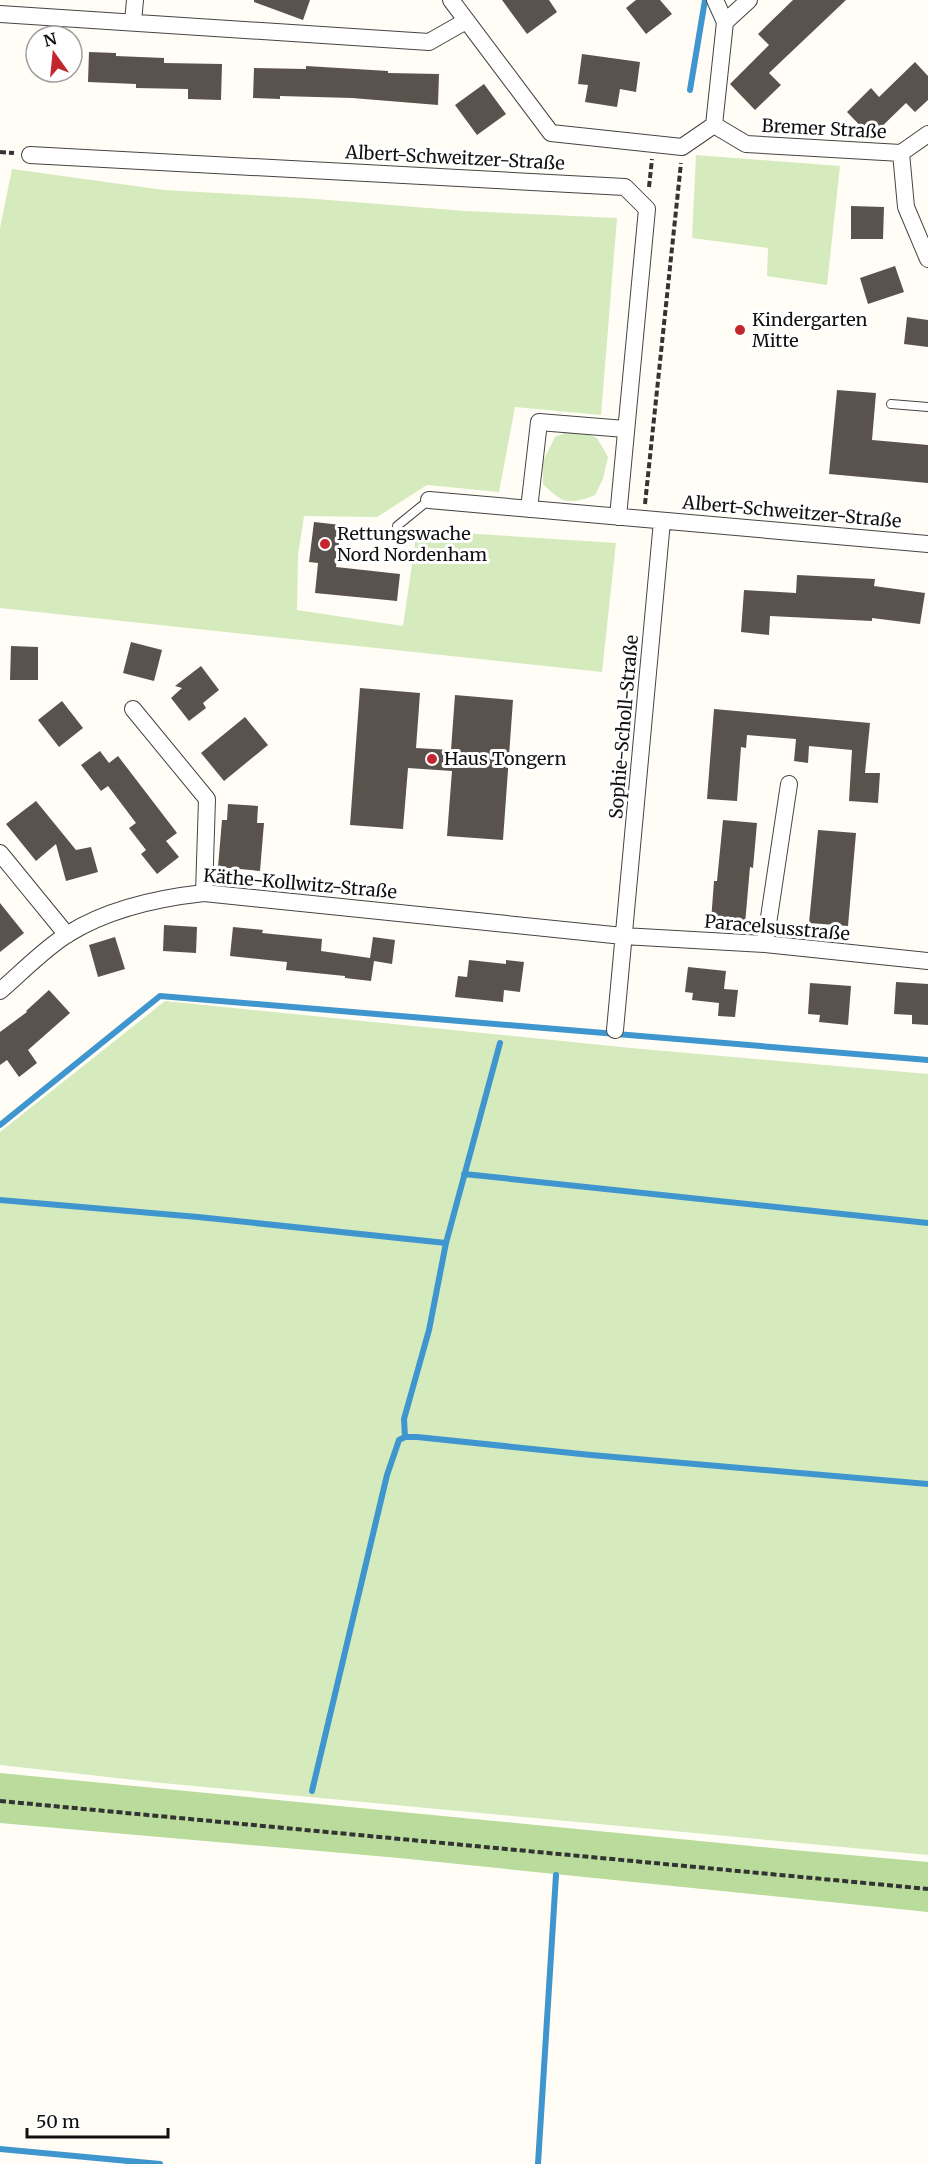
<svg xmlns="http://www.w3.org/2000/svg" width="928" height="2164" font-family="Merriweather,serif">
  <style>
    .green { fill: #d5ebbd }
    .forest { fill: #b9dc9c }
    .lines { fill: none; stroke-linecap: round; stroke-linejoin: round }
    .stream { stroke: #3f96cf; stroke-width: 6 }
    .building { fill: #5a524d }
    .service-casing { stroke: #444; stroke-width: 10 }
    .minor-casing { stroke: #444; stroke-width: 18 }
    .path { stroke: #333; stroke-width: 4; stroke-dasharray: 6 3; stroke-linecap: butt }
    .service { stroke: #fff; stroke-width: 8 }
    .minor { stroke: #fff; stroke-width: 16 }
    .poi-dot { fill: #c4262e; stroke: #fff; stroke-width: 2 }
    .labels { text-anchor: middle; stroke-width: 6; stroke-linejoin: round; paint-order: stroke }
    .street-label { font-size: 18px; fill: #111; stroke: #fff }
    .poi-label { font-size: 18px; fill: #111; stroke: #fff; text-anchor: start }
  </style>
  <rect width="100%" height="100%" fill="#fffdf5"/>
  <path class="green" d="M696,155L840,166L827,285L767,276L768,248L692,238Z
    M12,169L164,190L304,198L465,211L617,218L601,415L515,407L499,492L427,485L377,517L304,516L298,555L297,610L403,626L417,530L616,543L602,672L0,608V228Z
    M575,429L597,438L608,457L603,479L595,495C569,505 563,504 543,484V461L555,437Z
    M165,1001L631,1048L928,1074V1855L162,1783L0,1765V1132Z"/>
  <path class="forest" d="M0,1773L793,1850L928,1862V1912L399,1858L0,1823Z"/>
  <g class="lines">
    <path class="stream" d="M690,90L705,0
      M0,1125L160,996L928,1060
      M464,1174L928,1223
      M0,1200L198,1217L446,1243
      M405,1437L404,1419L429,1330L446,1243L500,1043
      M312,1791L387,1475L399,1440L405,1437H417L591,1455L928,1484
      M0,2149L160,2164
      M538,2164L556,1875"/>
  </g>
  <path class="building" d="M254,0H310L303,20L254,2Z
    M502,0H549L557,12L527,34Z
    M636,0H660L672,14L646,34L626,8Z
    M793,0H846L769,73L781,85L755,110L730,84L769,45L758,34Z
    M89,52L116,53V56L164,58V63L222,64L221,100L188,99V89L136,88V84L88,82Z
    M582,54L640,62L636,92L620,89L617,107L585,102L588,85L578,84Z
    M915,62L928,76V100L915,112L906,103L871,137L847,112L871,88L879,97Z
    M306,66L388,71V73L439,74L438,105L352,98L280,96V99L253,98L254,68L306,69Z
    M484,84L506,114L477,135L455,105Z
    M851,206L884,207L883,239H851Z
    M895,266L904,292L868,304L860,278Z
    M907,317L928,320V347L904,344Z
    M837,390L876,393L872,440L928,445V483L829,474Z
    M314,522L341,525L336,567L400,574L397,601L315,593L318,563L309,562Z
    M797,575L875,579L874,586L925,593L920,624L872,618V621L770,616L769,635L741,632L744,590L796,593Z
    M131,642L162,650L154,681L123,673Z
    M11,646L38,647V680H10Z
    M201,666L219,690L203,703L206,708L189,721L171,698L182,688L175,686Z
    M360,688L420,693L416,748L451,750L455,695L513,700L503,840L447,836L452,771L408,768L403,829L350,825Z
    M62,701L83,728L59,747L38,720Z
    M714,709L870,723L865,773H880L878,803L849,801L852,750L809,746L808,763L794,761L796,739L747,735L746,748L741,747L737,801L707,799Z
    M245,717L268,745L224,781L201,753Z
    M100,751L109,763L118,756L177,833L166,841L179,857L157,874L141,854L146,850L129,828L136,823L108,786L101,791L81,765Z
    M36,801L76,850L91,847L98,872L66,881L56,844L36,861L6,824Z
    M228,804L258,806L257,823H264L260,871L218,867L222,820H227Z
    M723,820L757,823L753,868L750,867L745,924L711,921L714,881H717Z
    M818,830L856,833L848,926L809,923Z
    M0,903L24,933L0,952Z
    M164,925L197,927L196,953L163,951Z
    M233,927L263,930L262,933L322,939L321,951L370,958L373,937L395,940L392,964L374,961L371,981L345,978V976L286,970L287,962L230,956Z
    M115,937L125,969L98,977L89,945Z
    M469,960L506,964V960L524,962L520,992L504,990L503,1002L455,997L458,976L467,977Z
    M688,967L726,971L724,989L738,990L735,1017L718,1016L719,1003L692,1000L693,993L685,992Z
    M896,982L928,984V1025L912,1024V1015L894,1014Z
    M810,983L851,986L848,1025L819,1022L820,1015L808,1014Z
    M49,990L70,1013L28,1050L37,1063L19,1077L7,1060L0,1065V1032L27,1012L26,1011Z"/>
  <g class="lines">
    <g class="service-casing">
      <path id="service" d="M891,404L928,407
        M397,526L429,500"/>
    </g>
    <g class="minor-casing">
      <path id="minor" d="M451,0L551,133L682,147L714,125
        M715,0L725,22
        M0,14L429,42L466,21
        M133,22L135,0
        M714,125L746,144L901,153L928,134
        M714,125L725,22L749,0
        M901,153L906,207L928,259
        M30,155L625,187L647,209L618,517
        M429,500L928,544
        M529,509L539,422L625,429
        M133,709L207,799L204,893
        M0,853L67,935
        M765,944L789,784
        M0,991C21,973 45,948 68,934C108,909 158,898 204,893L623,936L765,944L928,961
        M615,1030L662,521"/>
    </g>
    <path class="path" d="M0,152L14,153
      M649,187L652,159
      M645,504L681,163
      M0,1801L928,1889"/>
    <use href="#service" class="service"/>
    <use href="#minor" class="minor"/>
  </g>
  <g class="poi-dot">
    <circle cx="740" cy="330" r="6"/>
    <circle cx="325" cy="544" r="6"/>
    <circle cx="432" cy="759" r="6"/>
  </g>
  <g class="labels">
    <g class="street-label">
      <text transform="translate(824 129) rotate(3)" y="6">Bremer Straße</text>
      <text transform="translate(455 158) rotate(3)" y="6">Albert-Schweitzer-Straße</text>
      <text transform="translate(792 512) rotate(5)" y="6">Albert-Schweitzer-Straße</text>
      <text transform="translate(624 727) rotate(-85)" y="6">Sophie-Scholl-Straße</text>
      <text transform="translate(300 884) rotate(5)" y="6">Käthe-Kollwitz-Straße</text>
      <text transform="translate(777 928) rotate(5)" y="6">Paracelsusstraße</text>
    </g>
    <g class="poi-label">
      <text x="752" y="326">Kindergarten<tspan x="752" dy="21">Mitte</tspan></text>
      <text x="337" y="540">Rettungswache<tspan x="337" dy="21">Nord Nordenham</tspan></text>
      <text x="444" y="765">Haus Tongern</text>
    </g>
  </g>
  <g transform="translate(54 54) rotate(345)"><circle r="28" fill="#ffffff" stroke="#a0a0a0" stroke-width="1.5"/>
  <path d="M0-4.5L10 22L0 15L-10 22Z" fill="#c4262e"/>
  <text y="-9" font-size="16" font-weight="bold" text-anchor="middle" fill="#111111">N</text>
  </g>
  <path d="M27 2128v9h141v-9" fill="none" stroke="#111111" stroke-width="3"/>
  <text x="36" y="2128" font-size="18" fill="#111111" stroke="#ffffff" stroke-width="4.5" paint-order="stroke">50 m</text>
</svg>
